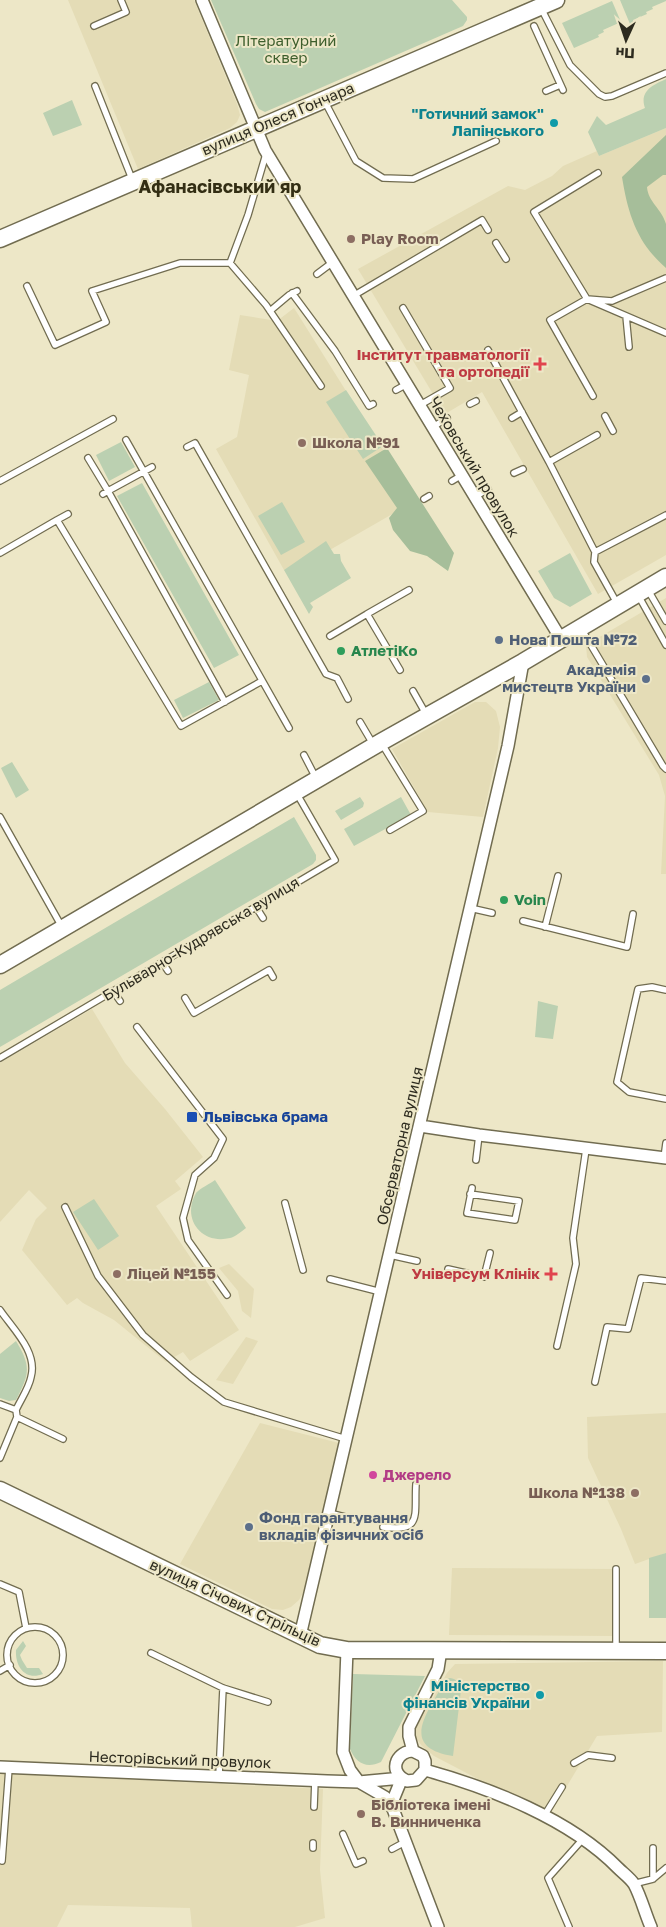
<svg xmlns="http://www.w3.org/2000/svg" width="666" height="1927" font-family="'Golos Text',sans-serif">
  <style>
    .built { fill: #e4dcb6 }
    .green { fill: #bbd0b1 }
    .forest { fill: #a6be9a }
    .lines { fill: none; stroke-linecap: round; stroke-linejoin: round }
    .lane-casing { stroke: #716c50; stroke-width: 8 }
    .street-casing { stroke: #716c50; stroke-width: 14 }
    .secondary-casing { stroke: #716c50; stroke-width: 19 }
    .lane { stroke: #fff; stroke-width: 5.5 }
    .street { stroke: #fff; stroke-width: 11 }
    .secondary { stroke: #fff; stroke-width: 16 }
    .culture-dot { fill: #0f9aa8; stroke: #ede7c7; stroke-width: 2 }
    .education-dot { fill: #8d6e63; stroke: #ede7c7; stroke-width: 2 }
    .health-dot { fill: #e0444e; stroke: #ede7c7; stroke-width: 2 }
    .service-dot { fill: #5c6f8a; stroke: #ede7c7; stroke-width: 2 }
    .leisure-dot { fill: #2e9e5b; stroke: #ede7c7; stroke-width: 2 }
    .transit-dot { fill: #1a4fb4; stroke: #ede7c7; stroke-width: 2 }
    .hotel-dot { fill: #d1479c; stroke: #ede7c7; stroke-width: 2 }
    .labels { text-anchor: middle; stroke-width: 4; stroke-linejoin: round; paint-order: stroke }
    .park-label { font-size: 15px; fill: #3d5e2c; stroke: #ede7c7 }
    .culture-label { font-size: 15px; font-weight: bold; fill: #0d838f; stroke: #ede7c7; text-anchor: end }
    .street-label { font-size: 15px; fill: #2d2b1f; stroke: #ede7c7 }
    .education-label { font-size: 15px; font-weight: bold; fill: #785e54; stroke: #ede7c7; text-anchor: start }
    .health-label { font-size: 15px; font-weight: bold; fill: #be3a42; stroke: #ede7c7; text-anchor: end }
    .service-label { font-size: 15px; font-weight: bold; fill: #4e5e75; stroke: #ede7c7; text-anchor: start }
    .leisure-label { font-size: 15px; font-weight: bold; fill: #27864d; stroke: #ede7c7; text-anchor: start }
    .transit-label { font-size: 15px; font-weight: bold; fill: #164399; stroke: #ede7c7; text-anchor: start }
    .hotel-label { font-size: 15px; font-weight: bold; fill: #b23c85; stroke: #ede7c7; text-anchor: start }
    .quarter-label { font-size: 18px; font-weight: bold; fill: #332e14; stroke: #ede7c7 }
  </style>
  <rect width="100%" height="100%" fill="#ede7c7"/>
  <path class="built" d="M68,0H194L237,104L240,115L237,122L230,128L138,169Z
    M666,128V555L598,594L482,392L445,414L358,269L508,186L525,190L552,176L563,166L597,151L599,156Z
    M294,308L415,501L288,574L284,570L216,449L237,437L249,375L229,370L240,315L277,321Z
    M666,598V874H661L665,796L659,775L587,657L586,645Z
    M475,702H486L496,711L500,727L498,748L483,817L428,812L392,749Z
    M92,1009L125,1063L165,1109L203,1157L175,1181L181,1189L156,1206L239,1330L190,1361L183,1352L166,1362L114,1320L83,1303L77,1298L67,1305L22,1250L36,1219L47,1208L29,1190L0,1222V1063Z
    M229,1264L254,1289L251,1318L242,1311L238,1291L219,1268Z
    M246,1337L258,1341L233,1384L216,1380Z
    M666,1413V1553L635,1564L621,1529L588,1458L587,1417Z
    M260,1423L339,1443L305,1589L299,1600L291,1607L283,1610L272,1609L180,1564Z
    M452,1568L614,1569L613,1636L449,1635Z
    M663,1661L662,1732L597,1736L549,1816L434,1756L422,1746L416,1738V1728L447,1673L455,1664Z
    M0,1773L323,1789L320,1870L325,1918L295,1927H192L190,1908L68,1905L57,1927H0Z"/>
  <path class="green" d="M211,0H452L467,17V20L463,26L265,112L259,109L256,104Z
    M620,0H666V1L652,7L653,9L646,12L647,14L633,20V22L630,24Z
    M612,1L621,22L603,30L604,32L598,35L599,37L574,48L562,23Z
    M666,79V128L599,156L588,132L597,116L606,125L645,108C639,91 653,85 666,79Z
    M72,100L82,125L53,136L43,113Z
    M346,390L383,446L363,459L326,402Z
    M121,442L135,467L109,481L96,455Z
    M142,483L239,655L214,668L117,496Z
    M282,502L305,542L281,555L258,516Z
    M326,541L334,554H340L341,561L351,578L310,603L313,607L309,614L284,570Z
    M570,553L592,594L570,607L554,598L538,571Z
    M209,682L219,700L183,718L174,700Z
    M12,762L29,790L16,798L1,768Z
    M360,797L364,803L363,807L341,820L335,811Z
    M401,797L411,815L354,846L344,829Z
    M294,817L316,855V860L313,864L0,1047V990Z
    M538,1001L558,1006L553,1039L535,1037Z
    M215,1180L246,1228C242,1231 235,1237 230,1238C202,1245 181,1219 196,1193C200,1188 210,1184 215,1180Z
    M94,1199L119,1236L98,1250L73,1212Z
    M16,1341C32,1367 29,1375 16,1400L9,1401L0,1398V1354Z
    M666,1553V1618H649V1558Z
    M23,1641L26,1646L20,1655L22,1660L27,1668H39L43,1674C25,1681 15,1666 16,1650Z
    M353,1674L425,1676L381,1762C366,1769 356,1763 350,1749Z
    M450,1678C457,1679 459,1683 461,1690L453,1756C397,1747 429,1711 446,1679Z"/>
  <path class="forest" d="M666,135V175H663L647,187C648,202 662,209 666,224C666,237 666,254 666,268C637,243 628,214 622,177Z
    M387,448L454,553L448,571L427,556L410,551L393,530L389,518L397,508L365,461Z"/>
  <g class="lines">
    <g class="lane-casing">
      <path id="lane" d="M541,8L570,65L599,94L605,97L612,96L666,73
        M94,26L126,12L121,0
        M534,26L563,90
        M95,86L132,179
        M546,91L560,85
        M325,102L356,161L383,178L413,179L496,141
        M598,173L534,212L587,299L666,333
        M496,243L506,259
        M230,263L266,305L321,386
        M317,274L333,262
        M27,286L55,345L106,322L92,291L180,263H230L248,215L266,154
        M292,293L335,351L369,406L373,404
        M353,296L482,220L488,230
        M403,308L450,388L420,405
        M270,311L289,295L297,291
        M626,316L629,347
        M488,350L549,462L595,552L594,562L618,605
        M396,390L407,384
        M593,396L550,320L587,299L612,301L666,278
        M470,404L476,401
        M605,416L613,431
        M512,418L522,412
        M433,427L447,418
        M126,440L289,728
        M187,447L195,443L326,674L337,678L348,699
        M88,458L108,491L152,467
        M549,462L597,435
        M514,473L523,469
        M0,481L113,419
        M452,481L462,475
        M103,494L108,491L225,702
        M475,497L488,489
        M424,499L429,496
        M57,520L68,514
        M595,552L666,515
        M0,553L57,520L181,726L262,681
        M648,590L666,621
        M638,595L666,645
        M367,614L409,590
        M582,630L663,766L666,769
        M330,636L367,614L400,670
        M413,691L426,714
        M360,722L373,744
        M382,744L423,811L390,830
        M304,755L316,778
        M0,817L62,927
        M256,907L263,918
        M470,908L492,913
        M523,921L627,947L633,914
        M545,927L558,876
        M162,962L168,971
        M666,990L652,987L638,989L617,1082L629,1092L666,1099
        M113,991L120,1001
        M185,998L194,1013L269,970L273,977
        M137,1027L223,1139L214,1158L195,1175L183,1218L188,1240L227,1295
        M0,1058L335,860L297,794
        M664,1158L666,1143
        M476,1160L479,1135
        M470,1194L519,1201L515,1220L467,1213L472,1188
        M285,1203L303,1270
        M65,1207L98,1276L143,1335L191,1377L224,1402L346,1439
        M390,1255L417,1261
        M448,1269L484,1277L490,1253
        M330,1279L381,1292
        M0,1310C13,1329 38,1352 31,1377C29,1388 21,1399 16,1410L0,1404
        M557,1346L576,1264L573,1238L586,1149
        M595,1382L607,1327L628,1329L641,1278L666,1281
        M17,1417L63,1439
        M0,1458L17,1417L16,1410
        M329,1513L357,1520
        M383,1527C423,1533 414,1515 416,1484
        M0,1584L19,1592L26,1628
        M7 1655a28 28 0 1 1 56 0a28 28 0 1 1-56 0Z
        M616,1649V1569
        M151,1653L223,1688L268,1702
        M0,1671L10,1665
        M574,1763L588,1755L612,1758
        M219,1776L223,1688
        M314,1807L315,1780
        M544,1816L562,1787
        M343,1834L356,1864L363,1861
        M313,1848V1843
        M392,1849L405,1842
        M2,1861L9,1768
        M653,1879V1848
        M633,1884L653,1879L666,1868
        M569,1927L548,1878L582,1840"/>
    </g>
    <g class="street-casing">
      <path id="street" d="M202,0L265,150L561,639
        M420,1126L479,1135L666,1158
        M300,1636L508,746L523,662
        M347,1650L343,1752L350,1770L359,1782L385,1797L393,1809
        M413,1751L409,1736V1727L438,1669L441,1650
        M0,1767L327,1781L359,1782L402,1778L407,1781L416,1780L425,1770V1761L423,1756L413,1751
        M425,1770C490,1788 570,1819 618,1868C623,1873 630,1878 634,1884C641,1897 645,1913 651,1927
        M402,1778L393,1800V1809L438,1927
        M402,1778C389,1768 398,1751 413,1751"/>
    </g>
    <g class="secondary-casing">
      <path id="secondary" d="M0,239L556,0
        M0,965L381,742L523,662L666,577
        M0,1490L320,1645L347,1650L666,1651"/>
    </g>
    <use href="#lane" class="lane"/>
    <use href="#street" class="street"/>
    <use href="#secondary" class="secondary"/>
  </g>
  <g class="culture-dot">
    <circle cx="554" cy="123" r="5"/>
    <circle cx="540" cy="1695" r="5"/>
  </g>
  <g class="education-dot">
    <circle cx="351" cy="239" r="5"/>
    <circle cx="302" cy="443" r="5"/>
    <circle cx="117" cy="1274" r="5"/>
    <circle cx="635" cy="1493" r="5"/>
    <circle cx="361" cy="1814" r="5"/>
  </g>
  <g class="health-dot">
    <path d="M537.5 356.5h5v5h5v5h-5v5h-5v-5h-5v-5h5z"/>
    <path d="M548.5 1266.5h5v5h5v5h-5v5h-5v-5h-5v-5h5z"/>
  </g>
  <g class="service-dot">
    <circle cx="499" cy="640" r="5"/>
    <circle cx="646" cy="679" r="5"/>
    <circle cx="249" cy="1527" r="5"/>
  </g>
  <g class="leisure-dot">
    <circle cx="341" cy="651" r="5"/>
    <circle cx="504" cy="900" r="5"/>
  </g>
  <rect class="transit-dot" x="186" y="1111" width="12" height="12" rx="2.5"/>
  <circle class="hotel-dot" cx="373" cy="1475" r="5"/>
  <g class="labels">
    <g class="park-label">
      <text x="286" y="46">Літературний<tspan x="286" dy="17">сквер</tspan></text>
    </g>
    <g class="culture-label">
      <text x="544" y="119">"Готичний замок"<tspan x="544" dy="17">Лапінського</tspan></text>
      <text x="530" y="1691">Міністерство<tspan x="530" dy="17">фінансів України</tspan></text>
    </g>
    <g class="street-label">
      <text transform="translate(278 119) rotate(-23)" y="5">вулиця Олеся Гончара</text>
      <text transform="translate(474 467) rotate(59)" y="5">Чеховський провулок</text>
      <text transform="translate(201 939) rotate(-31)" y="5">Бульварно-Кудрявська вулиця</text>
      <text transform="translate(400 1146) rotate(-77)" y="5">Обсерваторна вулиця</text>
      <text transform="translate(235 1603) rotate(25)" y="5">вулиця Січових Стрільців</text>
      <text transform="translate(180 1760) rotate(2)" y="5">Несторівський провулок</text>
    </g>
    <g class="education-label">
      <text x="361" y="244">Play Room</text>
      <text x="312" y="448">Школа №91</text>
      <text x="127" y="1279">Ліцей №155</text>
      <text x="625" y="1498" text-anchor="end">Школа №138</text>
      <text x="371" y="1810">Бібліотека імені<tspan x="371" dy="17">В. Винниченка</tspan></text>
    </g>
    <g class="health-label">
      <text x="529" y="360">Інститут травматології<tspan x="529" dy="17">та ортопедії</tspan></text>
      <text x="540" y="1279">Універсум Клінік</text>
    </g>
    <g class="service-label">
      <text x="509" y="645">Нова Пошта №72</text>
      <text x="636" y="675" text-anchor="end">Академія<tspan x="636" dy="17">мистецтв України</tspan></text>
      <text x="259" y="1523">Фонд гарантування<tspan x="259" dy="17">вкладів фізичних осіб</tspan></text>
    </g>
    <g class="leisure-label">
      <text x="351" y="656">АтлетіКо</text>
      <text x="514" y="905">Voin</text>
    </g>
    <g class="transit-label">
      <text x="203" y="1122">Львівська брама</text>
    </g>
    <g class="hotel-label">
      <text x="383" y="1480">Джерело</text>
    </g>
    <g class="quarter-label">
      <text x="220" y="193">Афанасівський яр</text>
    </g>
  </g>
  <g transform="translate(626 40) rotate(183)" stroke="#ede7c7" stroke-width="4" paint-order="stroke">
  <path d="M0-4L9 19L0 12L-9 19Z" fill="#2d2b1f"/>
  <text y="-8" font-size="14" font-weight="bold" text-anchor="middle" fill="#2d2b1f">Пн</text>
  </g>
</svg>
